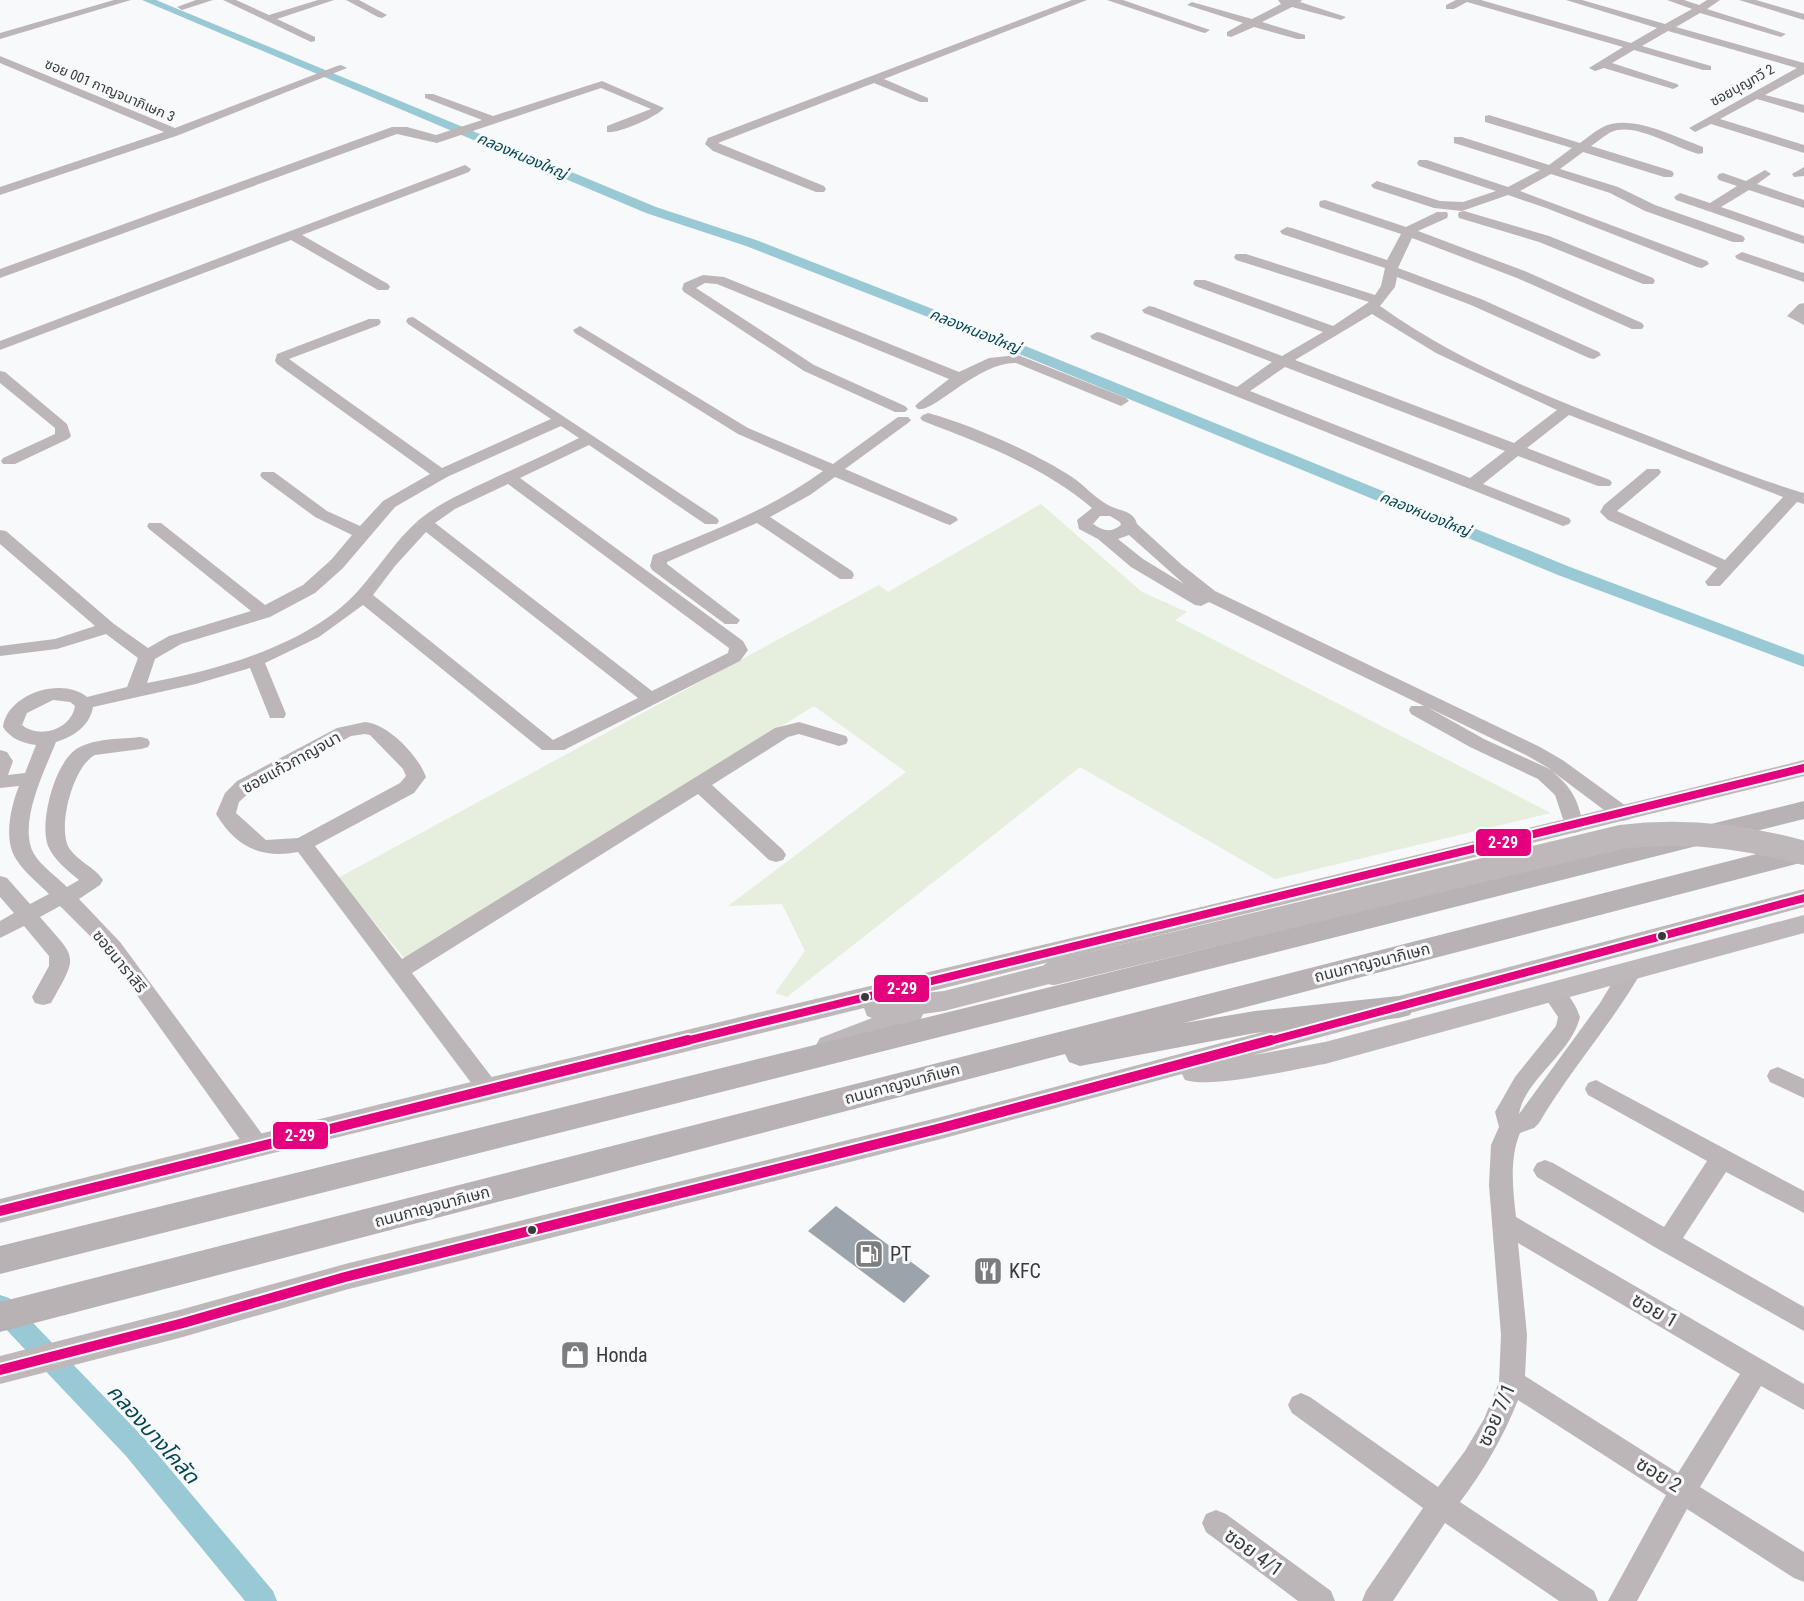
<svg xmlns="http://www.w3.org/2000/svg" width="1804" height="1601" font-family="'Roboto Condensed','Noto Sans Thai',sans-serif">
  <style>
    .green { fill: #e6eedd }
    .lines { fill: none; stroke-linecap: round; stroke-linejoin: round }
    .canal { fill: #98c9d5; fill-rule: evenodd }
    .building { fill: #9ca4ab }
    .minor { fill: #bdb6b8; fill-rule: evenodd }
    .major { fill: #bfb8ba; fill-rule: evenodd }
    .highway { fill: #b9b2b4; fill-rule: evenodd }
    .major-bridge { stroke: #bfb8ba; stroke-width: 24 }
    .bus-1-far1-casing { stroke: #f7f9fb; stroke-width: 12 }
    .bus-1-casing { stroke: #f7f9fb; stroke-width: 14 }
    .bus-1-far1 { stroke: #e5007d; stroke-width: 8 }
    .bus-1 { stroke: #e5007d; stroke-width: 10 }
    .bus-dot { fill: #3a3a3b; stroke: #f7f9fb; stroke-width: 2 }
    .labels { text-anchor: middle; stroke-width: 6; stroke-linejoin: round; paint-order: stroke }
    .far-street-label { font-size: 14px; fill: #3a3a3b; stroke: #f7f9fb }
    .far-water-label { font-size: 15px; font-style: italic; fill: #034652; stroke: #f7f9fb }
    .street-label { font-size: 16px; fill: #3a3a3b; stroke: #f7f9fb }
    .near-poi-label { font-size: 20px; fill: #3a3a3b; stroke: #f7f9fb; text-anchor: start }
    .near-street-label { font-size: 20px; fill: #3a3a3b; stroke: #f7f9fb }
    .near-water-label { font-size: 21px; font-style: italic; fill: #034652; stroke: #f7f9fb }
    .line-badge { stroke: #f7f9fb; stroke-width: 2 }
    .badge-label { font-size: 16px; text-anchor: middle; font-weight: bold; fill: #fff }
  </style>
  <rect width="100%" height="100%" fill="#f8f9fa"/>
  <path class="green" d="M1041,504L1142,592L1187,612L1175,620L1551,813L1275,879L1080,767L787,997L775,993L805,951L782,904L728,906L906,772L814,706L405,959L338,878L879,585L888,592Z"/>
  <g class="lines">
    <path class="canal" d="M142,0H156L656,207L756,240L961,320L1570,567L1804,655V667L1558,575L951,326L746,246L646,213Z
      M0,1295L9,1298L144,1438L273,1591L277,1601H245L126,1456L0,1323Z"/>
  </g>
  <path class="building" d="M836,1206L930,1276L904,1303L808,1231Z"/>
  <g class="lines">
    <path class="minor" d="M114,0H131L0,39V33Z
      M196,0H213L182,10L177,7Z
      M223,0H236L269,15L318,0H334L277,19L315,37V41L311,42Z
      M346,0H359L387,15L382,18L378,17Z
      M1072,0H1087L884,79L928,98V102H920L874,83L718,143L824,186L826,189L824,192H816L713,151L705,144L708,138Z
      M1107,0H1123L1210,30L1205,33L1201,32Z
      M1278,0H1302L1300,2L1346,17L1341,20L1292,7L1262,22L1305,35V39H1297L1254,27L1231,37L1227,36V32L1243,23L1187,5L1192,2L1252,19L1281,4Z
      M1456,0H1481L1631,43L1657,28L1566,0H1582L1665,24L1692,9L1667,0H1684L1699,5L1707,0H1720L1707,9L1786,34L1781,37L1700,13L1676,27L1804,63V74L1765,95L1804,105V113L1757,99L1720,119L1804,145V153L1711,124L1695,132L1689,128L1797,68L1668,31L1642,46L1711,66V70H1703L1634,50L1612,63L1677,84L1679,86L1673,89L1604,68L1595,71L1589,68L1623,47L1467,2L1454,9H1446V5Z
      M1739,0H1756L1804,14V20Z
      M0,56L175,128L337,66L341,65L347,68L179,135L0,195V187L164,132L0,63Z
      M602,81L664,108C657,117 618,134 607,132V126L651,109L601,88L437,143L397,134L0,278V269L392,127H407L436,135L482,120L425,98V94H433L493,116Z
      M1489,115L1580,143C1587,138 1595,131 1603,127C1631,113 1677,138 1703,147V153L1699,154C1676,148 1634,121 1611,132C1604,136 1597,142 1591,146L1672,171L1674,174L1672,177H1664L1583,152L1560,169L1618,187L1655,205L1743,236L1745,239L1743,242H1733L1645,211L1610,193L1551,174L1520,191L1707,261L1709,264L1702,268L1697,267L1546,208L1508,195L1462,211L1434,208L1373,188L1371,185L1377,181L1440,201L1463,202L1496,191L1419,166L1417,163L1419,160H1427L1508,187L1540,170L1454,143V137H1462L1549,165L1572,148L1485,122V116Z
      M465,165L471,169L469,172L302,235L388,284L390,287L388,290H378L291,240L0,350V341Z
      M1804,167V176L1794,177L1792,174Z
      M1765,170L1771,174L1757,184L1804,200V208L1749,190L1721,207L1804,236V244L1676,200L1674,197L1680,193L1710,203L1737,186L1719,180L1717,177L1719,174L1723,173L1746,181Z
      M1325,200L1406,227L1437,212H1447L1448,215L1447,218L1418,231L1527,272L1642,323L1644,326L1642,329H1632L1517,278L1412,238L1398,268L1481,299L1599,352L1601,355L1594,359L1589,358L1471,305L1397,277L1395,287L1380,306C1462,365 1560,402 1654,438C1702,457 1751,477 1800,492L1804,493V504L1797,502L1720,586H1708L1705,582L1717,568L1608,520L1600,512L1604,505L1647,469H1659L1661,472L1659,475L1617,511L1725,560L1783,497L1569,415L1527,448L1610,480L1612,483L1610,486H1598L1518,456L1483,484L1569,518L1571,521L1569,524L1563,526L1092,339L1090,336L1097,332L1102,333L1237,387L1272,362L1144,313L1142,310L1149,306L1154,307L1282,356L1323,332L1195,286L1193,283L1195,280H1205L1333,326L1369,302L1236,260L1234,257L1236,254H1246L1375,295L1381,286L1385,268L1282,234L1280,231L1287,227L1292,228L1387,260L1401,234L1320,207L1319,204L1320,201ZM1372,314L1436,353L1557,410L1514,443L1295,360ZM1285,367L1505,451L1470,478L1250,391Z
      M1464,211L1549,236L1653,278L1655,281L1653,284H1643L1539,242L1459,218L1458,215L1459,212Z
      M1742,252L1804,273V282L1737,259L1735,256Z
      M703,275L724,277L959,372L989,358L1018,355L1126,398L1129,401L1121,406L1116,404L1016,363C978,362 934,413 918,409L915,406L918,403L949,379L717,284L705,283L696,288L814,365L905,406L908,409L905,412H895L804,371L684,292L682,289L684,283Z
      M1804,303V325L1787,316L1799,304Z
      M413,317L717,518L719,521L717,524H705L589,445L520,478L743,641L748,650L740,661L564,750H542L363,605L319,637L265,663L286,714L284,718H270L250,668L196,684L93,707C90,726 73,737 56,742C45,770 17,824 34,854C41,866 57,877 67,887L79,880C67,870 54,860 48,846C39,822 55,761 78,748C96,738 121,739 141,737L148,739L150,743L148,747L141,749L95,755C73,766 57,827 69,848C78,862 95,867 103,880L100,885L79,899L120,942L265,1138L269,1145L265,1152L257,1154L249,1152L106,952L60,906L40,917C77,960 79,953 51,1003L43,1005L35,1003L32,997L49,966V956L24,926L0,938V921L14,913L0,897V876L7,878L30,904L49,894C38,883 24,872 16,859C3,839 11,806 19,786L0,788V750L7,752L13,761L8,775L25,773L36,745C22,743 11,739 3,727C7,694 62,676 87,697L127,687L138,658L106,634L57,649L0,656V646L55,639L95,626L0,544V530L6,531L114,624L148,648L169,636L251,611L149,529L147,526L149,523H161L265,605L303,585L331,560L352,535L315,517L262,478L260,475L262,472H274L327,511L360,526L383,501L430,474L277,364L275,361L277,354L369,319H379L381,322L379,325L289,359L442,468L551,419L408,324L406,321L408,318ZM561,426L579,438C549,453 518,467 488,481C465,492 441,502 420,519C396,539 379,568 358,591C308,646 217,670 147,683L155,659L181,644L270,617L315,593L343,568L395,507L447,477ZM508,484L729,648L728,653L652,691L435,523L455,509ZM426,532L638,698L553,740L373,595L395,566ZM53,700L70,702L75,706C71,730 39,739 22,725L27,713Z
      M580,326L748,428L833,464L898,417H908L911,420L908,423L845,469L956,517L958,520L950,525L944,523L835,477L810,495L770,517L852,571L854,575L852,579H840L757,523L667,562V564L740,620L737,624H725L652,570L650,566L653,555C712,531 771,509 823,471L738,434L575,333L573,330Z
      M0,371L5,372L67,424L71,436L68,439L15,464H3L1,461L3,458L55,434V428L0,383Z
      M928,413C970,424 1035,453 1072,477C1084,485 1095,498 1108,505C1118,511 1134,510 1137,524L1182,565L1215,591L1540,747L1564,761L1630,809L1633,814L1630,819L1623,821L1616,819L1552,771C1574,790 1577,799 1584,826L1581,831L1574,833L1567,831L1555,795L1538,779L1470,747L1411,714L1409,710L1411,706H1424L1209,602L1201,606L1195,605L1131,567L1098,539L1079,529L1077,520L1092,508C1043,466 982,444 923,421L920,418L923,415ZM1100,516H1110L1120,522L1121,525C1111,533 1103,531 1093,524ZM1129,535L1184,584L1143,559L1118,539ZM1427,707L1526,755L1552,770L1484,739Z
      M365,722C388,724 418,755 426,777L414,793L315,846L402,959L775,728L799,722L846,736L848,740L846,744L839,746L799,734L788,737L712,785L783,850L786,855L783,860L776,862L769,860L698,794L412,973L497,1084L500,1090L497,1096L489,1099L481,1096L298,852C261,859 236,847 216,814L225,793L237,781L337,728ZM365,734L370,735L403,769L406,776L400,783L298,838L266,840L236,813L239,802L251,791L351,736Z
      M1631,963L1639,965L1642,971C1611,1025 1570,1070 1539,1123L1534,1128L1520,1133C1509,1159 1513,1190 1516,1217L1804,1384V1410L1761,1386L1700,1487L1804,1552V1582L1794,1578L1687,1509L1637,1601H1608L1666,1495L1518,1400C1503,1438 1484,1470 1460,1502L1594,1591L1598,1601H1559L1445,1523L1393,1601H1362L1366,1591L1423,1508L1292,1413L1288,1405L1292,1397L1301,1393L1310,1397L1438,1487L1465,1451L1484,1419L1499,1382L1501,1335L1489,1185L1491,1145L1499,1127L1495,1112L1515,1077L1556,1026L1558,1017L1542,993L1545,987C1563,982 1575,1002 1580,1017C1571,1054 1525,1079 1519,1114L1600,1003L1623,965ZM1518,1243L1740,1374L1678,1473L1525,1376L1527,1335Z
      M1778,1067L1804,1079V1098L1770,1082L1767,1076L1770,1070Z
      M1596,1080L1804,1191V1213L1726,1172L1683,1238L1804,1307V1331L1658,1249L1537,1177L1533,1170L1537,1163L1545,1160L1553,1163L1664,1227L1707,1161L1588,1095L1585,1089L1588,1083Z
      M1216,1510L1226,1514L1331,1591L1335,1601H1298L1206,1532L1202,1523L1206,1514Z"/>
    <path class="major" d="M1804,760V776L924,993L944,991L1053,963L1062,966L1066,973L1062,980L1053,983L944,1011L923,1014L920,1021L830,1055L820,1052L816,1045L820,1038L872,1018L867,1016L864,1008L257,1157L0,1223V1199C600,1046 1204,910 1804,760Z
      M1804,889V907L1254,1055L1325,1042L1804,915V933L1325,1064C1293,1069 1214,1089 1185,1080L1182,1074L941,1139L345,1290L183,1337L0,1384V1356L183,1309L345,1264L941,1117Z"/>
    <path class="highway" d="M1804,801V819L0,1274V1246Z
      M1804,842V862L1184,1023L1255,1011L1399,996L1410,999L1414,1007L1410,1015L1399,1018L1255,1033L1080,1066L1069,1062L1065,1054L0,1332V1302Z"/>
    <path class="major-bridge" d="M1053,973L1621,837C1684,829 1743,836 1804,853"/>
    <g class="bus-1-far1-casing">
      <path id="bus-1-far1" d="M682,1042L1804,768
        M1266,1042L1804,898"/>
    </g>
    <g class="bus-1-casing">
      <path id="bus-1" d="M0,1211L688,1040
        M0,1370L183,1323L345,1277L941,1128L1271,1040"/>
    </g>
    <use href="#bus-1-far1" class="bus-1-far1"/>
    <use href="#bus-1" class="bus-1"/>
  </g>
  <defs>
    <g id="fuel-square" transform="scale(1.5)"><rect x="-9" y="-9" width="18" height="18" rx="4" fill="#7c7d7e" stroke="#f7f9fb"/><path d="M-5.5-6h7V0h2V4h1.3V-2.5L3-4.5l.8-.8L6-3V5H2.5V1h-1V6h-7ZM-4.2-4.7v3.2H.2V-4.7Z" fill="#fff"/></g>
    <g id="restaurant-square" transform="scale(1.5)"><rect x="-9" y="-9" width="18" height="18" rx="4" fill="#7c7d7e" stroke="#f7f9fb"/><path d="M-5-6h1v4h1v-4h1v4h1v-4h1v5L-1.5 .5V6h-2V.5L-5-1ZM5-6V6H3V1.5H1.5Q1.5-4 5-6Z" fill="#fff"/></g>
    <g id="shop-square" transform="scale(1.5)"><rect x="-9" y="-9" width="18" height="18" rx="4" fill="#7c7d7e" stroke="#f7f9fb"/><path d="M-5-2.5h2.3a2.7 3.5 0 0 1 5.4 0H5L5.5 6h-11ZM-1.5-2.5h3a1.5 2.3 0 0 0-3 0Z" fill="#fff"/></g>
  </defs>
  <g fill-rule="evenodd">
    <use href="#fuel-square" x="869" y="1254"/>
    <use href="#restaurant-square" x="988" y="1271"/>
    <use href="#shop-square" x="575" y="1355"/>
  </g>
  <g class="bus-dot">
    <circle cx="1662" cy="936" r="5"/>
    <circle cx="865" cy="997" r="5"/>
    <circle cx="532" cy="1230" r="5"/>
  </g>
  <g class="labels">
    <g class="far-street-label">
      <text transform="translate(1742 85) rotate(-29)" y="5">ซอยบุญทวี 2</text>
      <text transform="translate(110 90) rotate(23)" y="5">ซอย 001 กาญจนาภิเษก 3</text>
    </g>
    <g class="far-water-label">
      <text transform="translate(522 156) rotate(23)" y="5">คลองหนองใหญ่</text>
      <text transform="translate(975 331) rotate(22)" y="5">คลองหนองใหญ่</text>
      <text transform="translate(1425 514) rotate(22)" y="5">คลองหนองใหญ่</text>
    </g>
    <g class="street-label">
      <text transform="translate(291 762) rotate(-29)" y="6">ซอยแก้วกาญจนา</text>
      <text transform="translate(120 961) rotate(51)" y="6">ซอยนาราสิริ</text>
      <text transform="translate(1372 962) rotate(-14)" y="6">ถนนกาญจนาภิเษก</text>
      <text transform="translate(902 1083) rotate(-15)" y="6">ถนนกาญจนาภิเษก</text>
      <text transform="translate(432 1206) rotate(-15)" y="6">ถนนกาญจนาภิเษก</text>
    </g>
    <g class="near-poi-label">
      <text x="890" y="1261">PT</text>
      <text x="1009" y="1278">KFC</text>
      <text x="596" y="1362">Honda</text>
    </g>
    <g class="near-street-label">
      <text transform="translate(1655 1310) rotate(30)" y="7">ซอย 1</text>
      <text transform="translate(1496 1415) rotate(-66)" y="7">ซอย 7/1</text>
      <text transform="translate(1659 1474) rotate(32)" y="7">ซอย 2</text>
      <text transform="translate(1254 1552) rotate(36)" y="7">ซอย 4/1</text>
    </g>
    <g class="near-water-label">
      <text transform="translate(153 1434) rotate(48)" y="7">คลองบางโคลัด</text>
    </g>
  </g>
  <g class="line-badge">
    <rect x="1475" y="828" width="57" height="29" rx="6" fill="#e5007d"/>
    <rect x="873" y="974" width="57" height="29" rx="6" fill="#e5007d"/>
    <rect x="272" y="1121" width="57" height="29" rx="6" fill="#e5007d"/>
  </g>
  <g class="badge-label">
    <text x="1503" y="848">2-29</text>
    <text x="902" y="994">2-29</text>
    <text x="300" y="1141">2-29</text>
  </g>
</svg>
